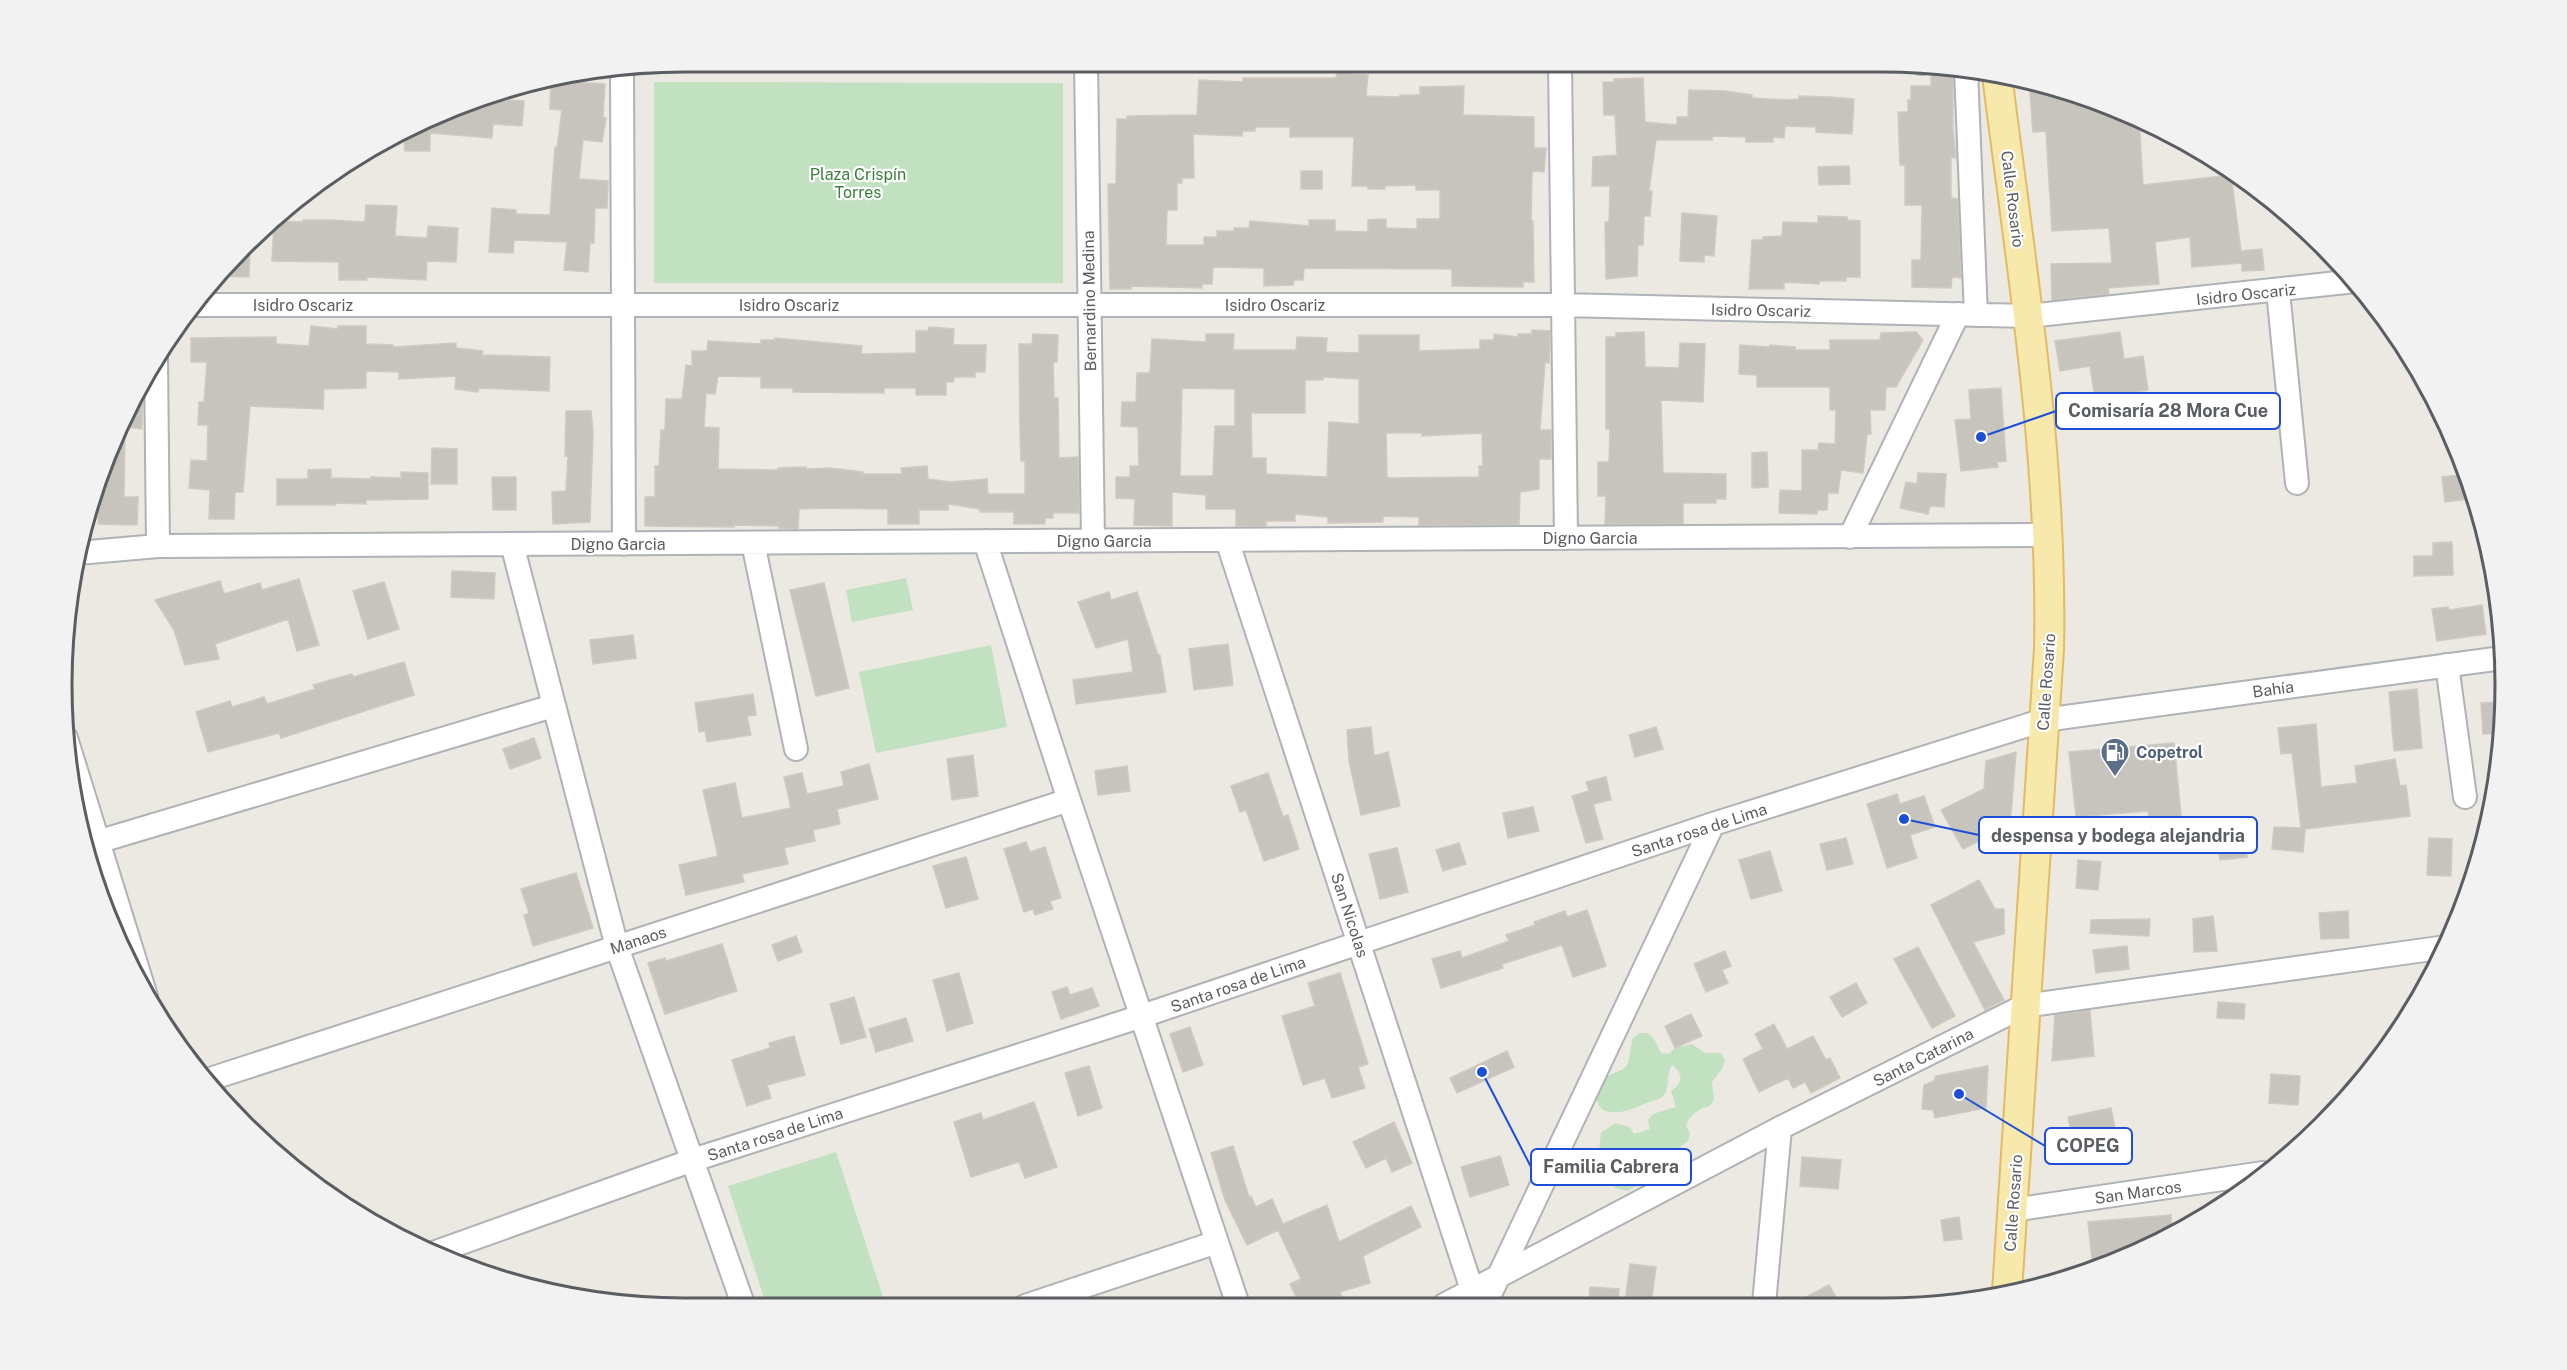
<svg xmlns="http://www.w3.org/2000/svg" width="2567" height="1370" font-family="'Public Sans',sans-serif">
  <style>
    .green { fill: #c1e1c0 }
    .building { fill: #c7c4be; stroke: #cfcac1; stroke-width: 1.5; fill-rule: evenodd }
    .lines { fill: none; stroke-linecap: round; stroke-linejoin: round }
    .minor-casing { stroke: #afb2b6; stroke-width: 26 }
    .major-casing { stroke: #e3bb63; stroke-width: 32 }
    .minor { stroke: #fff; stroke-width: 22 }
    .major { stroke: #f7e8ac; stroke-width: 28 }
    .labels { text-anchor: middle; stroke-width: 4.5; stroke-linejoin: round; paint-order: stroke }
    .park-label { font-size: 16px; fill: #3c7e3d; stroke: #fff }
    .street-label { font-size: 16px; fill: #5a5d61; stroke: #fff }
    .service-label { font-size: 16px; font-weight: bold; fill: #4e5e75; stroke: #fff; text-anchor: start }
    .rim { fill: none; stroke: #5a5d61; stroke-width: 3 }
    .leader { fill: none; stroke: #1d4ed8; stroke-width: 2 }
    .callout-dot { fill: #1d4ed8; stroke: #fff; stroke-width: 2 }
    .callout { fill: #fff; stroke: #1d4ed8; stroke-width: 2 }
    .callout-label { font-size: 18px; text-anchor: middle; font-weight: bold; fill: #5a5d61 }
  </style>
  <rect width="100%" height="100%" fill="#ebe9e2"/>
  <path class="green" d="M654,82L1063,83V283H654Z
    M906,578L913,610L852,622L846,590Z
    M991,645L1007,727L876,753L859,672Z
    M1640,1033H1648L1654,1039L1661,1053L1669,1054L1675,1048L1692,1044L1705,1053H1721L1725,1061L1722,1069L1712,1082L1714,1099L1710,1106C1699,1107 1689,1116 1686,1126L1690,1133L1688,1141L1681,1146L1677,1177L1658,1187C1644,1177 1640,1184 1628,1191L1615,1188L1605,1164L1598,1159L1601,1133L1615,1123L1630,1127L1634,1134L1650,1129L1648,1120L1653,1114L1676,1107L1671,1091C1683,1083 1684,1074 1672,1065C1665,1075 1671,1088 1663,1096C1659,1100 1651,1101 1646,1103C1634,1110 1596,1123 1597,1096C1598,1070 1620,1076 1627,1065C1631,1058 1630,1046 1633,1038Z
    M836,1152L886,1306L767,1307L728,1186Z"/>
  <path class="building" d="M1337,73L1368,75L1366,96L1400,97V95H1420V87L1464,86L1463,115L1534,117V148H1546L1544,172L1533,171L1532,175L1531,221H1533L1534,282H1523V287L1452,286V269L1304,268L1303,280H1294L1293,285L1264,286V268L1213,267L1212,284H1202V288L1131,286V289H1110L1108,184H1116L1117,119H1127V116L1197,115L1199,80L1243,82V78H1336ZM1255,127H1290V137H1354L1352,186H1368V189H1385V186L1416,185V190H1440V219H1417V229L1386,228V219L1368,220V232L1335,231V220H1309V226L1250,221L1249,228H1234V231H1217V237H1204V245H1166L1167,210H1177V183H1182V178H1194L1193,134L1242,136L1243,131H1255Z
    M1931,73L1953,74V130L1956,158L1951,157V198L1958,199L1961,278L1952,277L1951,288L1912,287V260H1921L1922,205H1905V165H1900L1898,112H1908V100H1911V86H1931Z
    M1643,78L1645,122L1677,125V117H1688L1689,90L1725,91L1752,95V98L1786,100L1799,99V96L1829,97L1854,99L1852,134L1816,132V127L1785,126L1784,138L1773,137V142H1746V137L1712,136V140H1656L1649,191H1652L1650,216H1644L1643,245H1638L1637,276L1606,279L1605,222H1609L1610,186H1592L1593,157L1617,155L1615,115H1604L1603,82H1614V79Z
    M2029,80L2044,83L2139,119L2143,185L2231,175L2241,251L2262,249L2264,270L2242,271V263L2192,267L2190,237L2155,242L2159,284L2108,288L2109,294L2052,300L2051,264L2112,263L2109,228L2052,231L2046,131L2033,132Z
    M551,81L605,84L603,117L606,118L602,142L583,140L579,179L608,181L607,208H595L594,243H590L588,272L564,270L567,242L514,240L513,253L489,252L492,208L516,210V214L550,215L555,147L557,148L562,110L550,109Z
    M496,92L495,99L524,101L522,126L493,124L492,138L430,133V151H405L403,131Z
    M1849,166L1850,184L1819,185L1818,167Z
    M1301,171H1322V189H1301Z
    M366,205L397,206L395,236L427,238L428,226L458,228L456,262L427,261L426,280L367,277V280H339V262L272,261L274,221L303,222V220H329L365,222Z
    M1682,213L1717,216L1714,256L1704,255V262L1680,261Z
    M1818,216L1847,217V220L1860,221V277H1846V281H1819V284L1784,282V289H1749L1752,240H1763V237L1782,236L1783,222L1818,223Z
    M250,242L249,277L215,276L216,274Z
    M311,326L338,329V326H366V344L393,345V347L456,343V348L483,351L482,355L550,357L549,391L479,388L478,392L455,389L456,376L399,379V372L366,371V388L324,389L323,409L250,406L243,492H235L234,519H209L210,490L189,488L191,460L207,461L208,425H198L199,402H204L207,362H191V338L276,337V344L309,346Z
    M929,327L954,329L953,345H986L985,372H975V377H954L953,382H946V395H916V388H884V393L793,392V388H761V377L718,376L715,394L706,393L704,427L719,428L718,469L778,470V468L806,467V469L830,468L863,472V474H902L901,468L927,466L928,479L950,482L987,479L988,494H1025V461H1021L1020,432L1019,344H1032L1033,334L1058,335L1057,362H1053L1054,398H1058L1059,458L1078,457L1079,513H1053V518H1045V524H1014V512H980V509L948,504V510H919V524H888V509L821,508L799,509L798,529L779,528V526L734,525V527L645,526V497H655V466H659L661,430H665L666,399H682L686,365L692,366V351H707L708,341L761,344V340H775V338L862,346L861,354L916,353V331H928Z
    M1532,330L1550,331L1549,363L1545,362L1540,430H1551V459H1539V489L1520,492L1519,525H1419V517L1383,516V522L1328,523V517L1295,514V521H1266V526H1236V509H1206V495L1172,492V526L1134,525L1135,499L1116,498V477H1130V466H1139L1138,427L1121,426L1122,402H1136L1137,373H1150L1152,339L1206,342V334H1234L1233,350H1296L1297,337L1327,338L1326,352L1359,353V335H1419V351L1480,349V340H1494V334L1518,337V334H1532ZM1323,377L1359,379V424L1329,422L1327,477L1266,474V458H1252L1251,413H1305V380H1323ZM1182,388L1235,389V426H1215L1213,476H1180ZM1386,433H1422V436L1482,433L1483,466H1479V477L1387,478Z
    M1644,332L1645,367L1679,368L1680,343L1705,344L1703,402L1661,400L1663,473L1726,474V499H1716V503H1683V524H1605L1606,496H1598V462H1609L1610,429H1606V337H1616V333Z
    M1916,332L1923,340L1896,387H1886L1885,410H1870L1871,434H1867L1863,473L1841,470L1838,493H1828L1827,510H1817V514L1779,513L1780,490L1802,491V450H1818L1819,443L1835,444L1836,410H1830V387H1757V375L1739,374L1740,345L1770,347V345L1795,347V350H1830V340H1880L1881,333Z
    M2120,332L2124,359L2143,356L2148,390L2095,398L2090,366L2060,371L2055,341Z
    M143,383L142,429L125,427L124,497H138L137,525L98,524L99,490H94L109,446Z
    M2001,388L2006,461L1997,462L1998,467L1961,471L1955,420L1971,419L1969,390Z
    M566,411H591L593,432L590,522L553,524L552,492L566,491L568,456H565Z
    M432,448L457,449V484H431Z
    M1767,452L1768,487L1752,488V453Z
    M331,469V478L371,479V477L401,478V472L428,473V499L366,500V504L335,503V505H277V479H308V470Z
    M1918,473L1946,474L1944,507L1930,506L1928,514L1900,508L1906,482L1917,484Z
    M2468,474L2475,498L2445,502L2442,477Z
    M492,477H516V510H493Z
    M2452,542L2453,575L2414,576V556H2433V543Z
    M452,571L495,573L494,599L451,597Z
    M299,579L319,645L297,651L288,619L215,644L219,659L185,665L174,630L155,600L220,581L224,594L260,583L262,590Z
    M384,582L399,629L368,639L353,591Z
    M824,583L849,688L816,696L790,590Z
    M1109,592L1111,600L1137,592L1158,655H1160L1166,692L1076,704L1073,680L1133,672L1128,639L1096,648L1078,602Z
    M2482,605L2486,634L2437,641L2432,609L2448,607L2449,610Z
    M633,635L636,658L593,664L590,640Z
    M1228,644L1233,685L1194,690L1189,649Z
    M404,662L414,695L281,738L279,733L208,752L196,712L230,701L232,707L264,697L267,704L315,689L313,685L352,674L353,677Z
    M2417,689L2422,748L2394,751L2389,692Z
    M753,694L756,715L747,716L751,735L707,742L705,731L699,732L695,703Z
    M2501,702L2503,733L2483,734L2481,703Z
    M2316,724L2321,787L2357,783L2355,766L2395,759L2400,786L2406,785L2410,816L2305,829L2303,852L2272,849L2274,827L2301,828L2292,753L2281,754L2278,728Z
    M1371,727L1374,756L1388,752L1400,806L1361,815L1349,761L1347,730Z
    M1656,727L1663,749L1635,757L1629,735Z
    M534,738L541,758L510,769L503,749Z
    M2174,743L2184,846L2152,849L2148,811L2076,817L2069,752Z
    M2016,752L2010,826L1963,849L1941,810L1984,789L1986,761Z
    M973,755L978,796L952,800L947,759Z
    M869,764L878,799L837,809L840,824L813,830L815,841L784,848L788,864L742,874L744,882L686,895L679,865L718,856L703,790L735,783L742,818L791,808L784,777L802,773L807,794L844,786L841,772Z
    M1127,766L1130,791L1098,795L1095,771Z
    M1268,773L1283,817L1288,815L1299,849L1264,861L1246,810L1240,812L1231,786Z
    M1606,777L1611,800L1593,804L1603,839L1586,843L1572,796L1589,791L1586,782Z
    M1897,794L1900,804L1924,796L1935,827L1910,835L1917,858L1887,868L1867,804Z
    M1533,807L1539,831L1508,838L1503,813Z
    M1846,838L1853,864L1827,870L1820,844Z
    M2429,838L2452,839L2451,876L2427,875Z
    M2245,839L2247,857L2220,860L2217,842Z
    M1026,842L1030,852L1045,847L1061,898L1050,901L1053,909L1035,915L1033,909L1024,912L1004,849Z
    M1459,843L1466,864L1443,871L1436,850Z
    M1397,848L1408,892L1380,899L1369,854Z
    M1770,851L1782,891L1751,899L1739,860Z
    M966,857L978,899L946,908L933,866Z
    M2078,860L2101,862L2098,890L2076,888Z
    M576,873L593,928L533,946L524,915L529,913L521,889Z
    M1979,880L1995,909H2004V934L1973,942L2004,1000L1985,1010L1931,905Z
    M1587,910L1606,966L1573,977L1562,945L1502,964L1503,968L1441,988L1432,959L1460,951L1462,958L1509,941L1506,935L1535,925L1534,922L1565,911L1567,917Z
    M2348,911L2349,938L2321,939L2319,913Z
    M2213,916L2217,951L2194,952L2193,919Z
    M2150,919L2149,936L2090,933L2091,920Z
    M796,936L802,952L778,961L772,945Z
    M722,944L737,991L665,1014L648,963L665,958L666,961Z
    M2127,946L2129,969L2096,973L2093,950Z
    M1918,947L1955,1016L1932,1028L1894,959Z
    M1725,951L1731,966L1722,970L1728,983L1706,992L1694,964Z
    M959,973L973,1023L947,1031L933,980Z
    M1340,973L1368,1064L1358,1067L1365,1088L1332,1098L1325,1078L1303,1085L1282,1016L1315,1006L1308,983Z
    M1856,983L1867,1003L1842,1017L1830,997Z
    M1067,987L1070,995L1092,988L1099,1006L1061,1019L1052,992Z
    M854,997L866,1037L841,1044L830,1004Z
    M2218,1002L2245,1004L2244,1019L2217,1018Z
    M2090,1010L2094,1056L2052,1061L2055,1015Z
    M1691,1014L1702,1036L1675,1048L1665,1026Z
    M906,1018L913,1041L876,1052L869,1029Z
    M1774,1024L1787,1049L1813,1036L1826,1060L1830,1058L1840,1078L1811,1093L1805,1082L1793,1088L1788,1078L1759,1092L1743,1059L1763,1049L1755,1034Z
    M1190,1027L1203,1065L1183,1072L1170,1034Z
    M794,1036L805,1075L767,1085L771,1098L747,1106L732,1060L770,1048L769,1043Z
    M1507,1051L1514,1067L1457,1093L1450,1078Z
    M1089,1066L1102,1108L1078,1116L1065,1073Z
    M1988,1066L1986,1108L1935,1118L1933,1110L1922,1109L1924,1085L1934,1081L1936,1076Z
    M2271,1074L2300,1076L2298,1105L2269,1103Z
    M1034,1102L1057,1167L1025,1178L1019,1162L971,1177L954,1122L981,1113L983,1120Z
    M2111,1108L2116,1133L2073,1141L2068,1117Z
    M1394,1122L1412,1163L1392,1172L1386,1158L1366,1168L1353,1142Z
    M1233,1146L1249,1197L1251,1196L1256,1207L1272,1199L1283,1224L1327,1205L1339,1242L1411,1206L1421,1227L1363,1256L1370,1283L1340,1292L1346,1305H1300L1290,1284L1301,1279L1278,1230L1247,1245L1225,1200L1211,1153Z
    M1500,1156L1509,1185L1470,1197L1461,1167Z
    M1802,1157L1841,1160L1838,1189L1800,1186Z
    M2171,1215L2172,1233L2120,1261L2093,1269L2088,1222Z
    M1959,1217L1962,1239L1944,1241L1941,1220Z
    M1630,1264L1656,1267L1651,1304L1625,1302Z
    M1829,1285L1840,1304H1793Z
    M1590,1287L1619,1289L1618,1304H1589Z"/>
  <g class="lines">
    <g class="minor-casing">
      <path id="minor" d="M1086,62L1093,541
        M1560,62L1566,538
        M1921,63H1922
        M622,68L624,544
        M1966,70L1976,315
        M2278,291L2297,483
        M193,305H1563L2028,316L2356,281
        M156,359L158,546
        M1850,537L1958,314
        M1227,540L1472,1290
        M985,541L1069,800L1238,1305
        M753,543L796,749
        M512,544L617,947L744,1307
        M78,553L158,546L2049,535
        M2447,665L2465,797
        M66,738L146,996
        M97,842L553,706
        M207,1080L1069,800
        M2013,1210L2263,1173
        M433,1253L693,1160L1142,1016L1713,824L2044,720L2502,658
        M1764,1304L1780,1128
        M1444,1305L1780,1128L2024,1006L2446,947
        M1485,1305L1713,824
        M1025,1306L1217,1242"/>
    </g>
    <g class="major-casing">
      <path id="major" d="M1997,75C2021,266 2053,457 2049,649L2007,1292"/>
    </g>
    <use href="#minor" class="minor"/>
    <use href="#major" class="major"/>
  </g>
  <defs>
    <g id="fuel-pin" transform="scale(1.5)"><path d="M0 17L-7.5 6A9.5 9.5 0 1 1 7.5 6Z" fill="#5c6f8a" stroke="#fff"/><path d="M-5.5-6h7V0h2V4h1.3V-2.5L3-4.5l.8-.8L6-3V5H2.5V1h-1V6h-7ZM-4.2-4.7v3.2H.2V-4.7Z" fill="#fff"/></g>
  </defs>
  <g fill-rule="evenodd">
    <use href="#fuel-pin" x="2115" y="752"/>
  </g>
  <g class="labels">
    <g class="park-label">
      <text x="858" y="180">Plaza Crispín<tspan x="858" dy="18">Torres</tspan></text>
    </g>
    <g class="street-label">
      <text transform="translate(2013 199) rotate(83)" y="6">Calle Rosario</text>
      <text transform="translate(2246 294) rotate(-6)" y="6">Isidro Oscariz</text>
      <text transform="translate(1089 301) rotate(-91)" y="6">Bernardino Medina</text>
      <text x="303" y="311">Isidro Oscariz</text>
      <text x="789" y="311">Isidro Oscariz</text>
      <text x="1275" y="311">Isidro Oscariz</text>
      <text transform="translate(1761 310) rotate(1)" y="6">Isidro Oscariz</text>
      <text x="1590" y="544">Digno Garcia</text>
      <text x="1104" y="547">Digno Garcia</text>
      <text x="618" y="550">Digno Garcia</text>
      <text transform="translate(2046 682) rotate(-86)" y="6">Calle Rosario</text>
      <text transform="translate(2273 689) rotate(-8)" y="6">Bahía</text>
      <text transform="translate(1699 830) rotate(-18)" y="6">Santa rosa de Lima</text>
      <text transform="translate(1350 915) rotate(72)" y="6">San Nicolas</text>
      <text transform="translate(638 940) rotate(-18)" y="6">Manaos</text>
      <text transform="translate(1238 984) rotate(-19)" y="6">Santa rosa de Lima</text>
      <text transform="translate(1923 1057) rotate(-27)" y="6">Santa Catarina</text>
      <text transform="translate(775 1134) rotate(-18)" y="6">Santa rosa de Lima</text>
      <text transform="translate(2138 1192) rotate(-8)" y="6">San Marcos</text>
      <text transform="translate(2013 1203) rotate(-86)" y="6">Calle Rosario</text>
    </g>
    <g class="service-label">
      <text x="2136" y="758">Copetrol</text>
    </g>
  </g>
  <path d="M0 0H2567V1370H0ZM685 72H1882A613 613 0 0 1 2495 685V685A613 613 0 0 1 1882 1298H685A613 613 0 0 1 72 685V685A613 613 0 0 1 685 72Z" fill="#f2f2f2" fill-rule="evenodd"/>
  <path class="rim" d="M685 72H1882A613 613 0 0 1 2495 685V685A613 613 0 0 1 1882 1298H685A613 613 0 0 1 72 685V685A613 613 0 0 1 685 72Z"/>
  <path class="leader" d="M1981 437L2056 411M1904 819L1979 835M1959 1094L2045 1146M1482 1072L1531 1167"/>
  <g class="callout-dot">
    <circle cx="1981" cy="437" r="6"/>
    <circle cx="1904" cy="819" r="6"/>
    <circle cx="1959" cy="1094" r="6"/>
    <circle cx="1482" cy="1072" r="6"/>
  </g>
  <g class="callout">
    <rect x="2056" y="393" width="224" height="36" rx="6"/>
    <rect x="1979" y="817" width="278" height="36" rx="6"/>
    <rect x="2045" y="1128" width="87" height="36" rx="6"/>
    <rect x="1531" y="1149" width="160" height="36" rx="6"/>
  </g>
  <g class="callout-label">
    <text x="2168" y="417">Comisaría 28 Mora Cue</text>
    <text x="2118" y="842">despensa y bodega alejandria</text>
    <text x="2088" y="1152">COPEG</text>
    <text x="1611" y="1173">Familia Cabrera</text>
  </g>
</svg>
